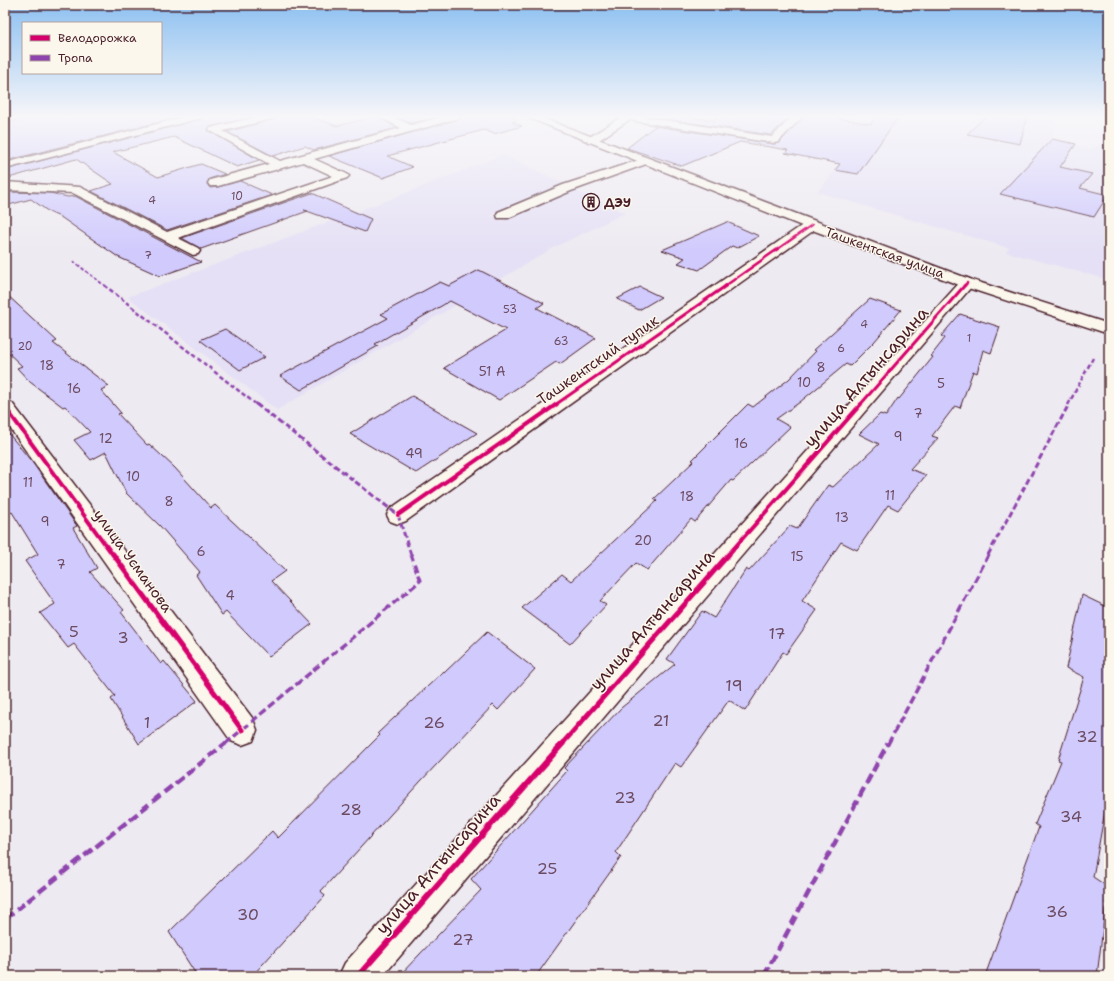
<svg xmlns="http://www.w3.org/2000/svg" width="1114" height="981" font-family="'Shantell Sans',sans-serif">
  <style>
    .built { fill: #e5e0f5 }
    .building { fill: #d0cafd; stroke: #4a1f2b }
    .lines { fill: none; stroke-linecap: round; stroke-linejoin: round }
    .minor-casing { stroke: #4a1f2b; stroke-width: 3 }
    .major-casing { stroke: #4a1f2b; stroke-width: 3 }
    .minor { fill: #fbf7ec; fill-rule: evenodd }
    .major { fill: #fbf7ec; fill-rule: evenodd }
    .quiet-far4 { stroke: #8e44ad; stroke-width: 2; stroke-dasharray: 3.5 2; stroke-linecap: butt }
    .quiet-far3 { stroke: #8e44ad; stroke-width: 2.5; stroke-dasharray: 4.5 2.5; stroke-linecap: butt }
    .quiet-far2 { stroke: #8e44ad; stroke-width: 3; stroke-dasharray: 6 3; stroke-linecap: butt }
    .quiet-far1 { stroke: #8e44ad; stroke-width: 3.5; stroke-dasharray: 8 3.5; stroke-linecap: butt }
    .quiet { stroke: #8e44ad; stroke-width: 4.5; stroke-dasharray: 10 4.5; stroke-linecap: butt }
    .cycleway-far4-casing { stroke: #fbf7ec; stroke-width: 4 }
    .cycleway-far3-casing { stroke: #fbf7ec; stroke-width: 5 }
    .cycleway-far2-casing { stroke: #fbf7ec; stroke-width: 6 }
    .cycleway-far1-casing { stroke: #fbf7ec; stroke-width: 8 }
    .cycleway-casing { stroke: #fbf7ec; stroke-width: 8 }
    .cycleway-far4 { stroke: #d6006c; stroke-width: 2.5 }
    .cycleway-far3 { stroke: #d6006c; stroke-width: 3 }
    .cycleway-far2 { stroke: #d6006c; stroke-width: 4 }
    .cycleway-far1 { stroke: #d6006c; stroke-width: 5 }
    .cycleway { stroke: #d6006c; stroke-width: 6 }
    .labels { text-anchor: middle; stroke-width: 3; stroke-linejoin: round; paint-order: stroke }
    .far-number-label { font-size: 11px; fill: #6c4a60 }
    .far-poi-label { font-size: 13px; font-weight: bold; fill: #4a1f2b; stroke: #fbf7ec; text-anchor: start }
    .far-street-label { font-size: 13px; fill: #4a1f2b; stroke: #fbf7ec }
    .number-label { font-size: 13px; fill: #6c4a60 }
    .street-label { font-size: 15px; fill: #4a1f2b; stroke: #fbf7ec }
    .near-number-label { font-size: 16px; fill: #6c4a60 }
    .near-street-label { font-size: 18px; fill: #4a1f2b; stroke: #fbf7ec }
  </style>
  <rect width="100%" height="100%" fill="#eeeaf1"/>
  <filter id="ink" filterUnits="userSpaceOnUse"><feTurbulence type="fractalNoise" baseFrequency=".025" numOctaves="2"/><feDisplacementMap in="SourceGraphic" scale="8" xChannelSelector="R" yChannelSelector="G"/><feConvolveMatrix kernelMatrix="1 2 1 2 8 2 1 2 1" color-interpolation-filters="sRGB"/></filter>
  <g filter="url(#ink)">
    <path class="built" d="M823,116H1051L1054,120L1053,142L1089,149L1109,141V280L1006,252L1009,248L817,192L875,125Z
      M503,155L565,184L491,215L502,221L574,190L625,213L555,247L277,410L128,297L388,200Z"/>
    <path class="building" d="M35,116H183L5,161V123Z
      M204,116H255L210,127L208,130L259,160L237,167L174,137L113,152L158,177L201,164L225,174L209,179L207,184L210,188L218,187L240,181L272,195L167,230L91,191L113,184L76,159L5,179V170L201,119Z
      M278,116H309L337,126L377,116L397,128L314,150L305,146L273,156L227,132L275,119Z
      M393,116H441L411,123Z
      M462,116H515L516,121L512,122L522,126L494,134L484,130L387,156L413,167L383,178L329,156L459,119Z
      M676,116L715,120L716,116H791L771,135L672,120Z
      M804,116H827L871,124L876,116H899L858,174L835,170L840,164L785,153L788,150L740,142L682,166L627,148L655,126L774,144L779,143Z
      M986,116H1027L1020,144L967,134Z
      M1052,139L1076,144L1060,167L1092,174L1080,188L1108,195L1094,217L1000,194Z
      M5,192L50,193L68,197L75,196L201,262L160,276L118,257L62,218L49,212L31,199L5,206Z
      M312,193L371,219L365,232L304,210L308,211L201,249L182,238Z
      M727,222L759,236L737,248L732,246L699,270L678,263L685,258L662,250Z
      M479,270L544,303L537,308L596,338L560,364L556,362L499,400L444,368L506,330L450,301L375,344L378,346L301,390L280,376L388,318L381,314L440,282L449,286Z
      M640,287L661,297L639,310L617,299Z
      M5,293L57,341L53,343L109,386L101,390L121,413L118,414L147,445L149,444L175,468L211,508L215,505L285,571L271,581L312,624L269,657L226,612L222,615L196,575L200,572L160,526L126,493L106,452L91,460L74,440L90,432L65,406L63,407L30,382L17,368L22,366L5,350Z
      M870,299L901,310L874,342L850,366L846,364L800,402L776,419L790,427L733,481L731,480L695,522L691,519L647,570L636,563L600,601L606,605L570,644L522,608L562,574L571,581L657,501L654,499L694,461L692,460L748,404L753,407L789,379L816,351L813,350Z
      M960,314L1000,327L991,353L983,350L977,373L973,371L960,408L955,406L932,436L938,438L910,469L926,475L898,510L888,505L857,550L841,542L802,601L817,610L786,654L783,652L745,711L729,700L681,767L675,763L616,852L621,857L536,976H399L481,890L471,879L567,771L564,768L621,708L675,664L667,659L702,611L714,618L746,569L749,571L790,526L797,529L828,485L833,487L879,444L859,434L880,414L886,416L898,398L899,399L933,357L931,356L945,338L941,336Z
      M225,329L265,357L240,370L200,340Z
      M412,396L477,433L416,473L350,434Z
      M5,429L32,462L77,526L73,528L97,568L90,572L124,610L121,612L161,664L164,661L197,701L139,744L111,699L115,696L74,644L68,648L40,613L55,604L25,561L38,554L12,512L5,516Z
      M1082,595L1109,608V789L1093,877L1108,887L1097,976H985L1039,827L1035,824L1061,761L1058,760L1084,677L1066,668Z
      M487,632L535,669L498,710L493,705L420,782L321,891L325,896L252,976H197L169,932L272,831L278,838L380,735L378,733L444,671L445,672Z"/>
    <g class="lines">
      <g class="minor-casing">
        <path id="minor" d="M188,116H203L201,118L5,169V163Z
          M261,116H277L275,118L223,131L280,161L401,128L378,116H390L411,125L446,116H461L459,118L314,159L347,174L349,176L347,178L178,238L198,248L200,251L198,254L193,255L73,193L5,190V182L80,187L167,232L333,176L303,162L218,186H210L208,183L210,180L269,164L209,130L210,128Z
          M623,116H639L772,137L793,116H803L778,142L774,143L629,120L596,142H588L587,140L588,138Z
          M645,158L649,159L651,161L649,163L571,191L508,218H498L497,215L498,212L563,185Z
          M812,221L817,222L819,225L817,228L406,521L398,524L390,521L387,515L390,509L807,222Z
          M967,278L972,280L975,283L972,286L383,976H339L345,963L962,280Z
          M5,401L12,403L253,719L257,730L253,741L242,745L231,741L5,421Z"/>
      </g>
      <g class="major-casing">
        <path id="major" d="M524,116H537L972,280L1109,324V334L962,286L807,228Z"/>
      </g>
      <use href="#minor" class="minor"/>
      <use href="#major" class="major"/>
      <path class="quiet-far4" d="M73,261L105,286"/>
      <path class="quiet-far3" d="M104,285L257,405
        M1068,405L1093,358"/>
      <path class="quiet-far2" d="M256,404L398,515L411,555
        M988,555L1069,404"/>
      <path class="quiet-far1" d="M225,744L420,581L411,554
        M888,744L989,554"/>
      <path class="quiet" d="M5,919L226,743
        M764,976L888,743"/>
      <g class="cycleway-far4-casing">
        <path id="cycleway-far4" d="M725,286L812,225
          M964,286L967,283"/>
      </g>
      <g class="cycleway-far3-casing">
        <path id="cycleway-far3" d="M555,405L727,285
          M860,405L965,285"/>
      </g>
      <g class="cycleway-far2-casing">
        <path id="cycleway-far2" d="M5,407L113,555
          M398,515L557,404
          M728,555L861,404"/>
      </g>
      <g class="cycleway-far1-casing">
        <path id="cycleway-far1" d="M113,554L242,730
          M562,744L729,554"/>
      </g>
      <g class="cycleway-casing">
        <path id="cycleway" d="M358,976L563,743"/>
      </g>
      <use href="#cycleway-far4" class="cycleway-far4"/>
      <use href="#cycleway-far3" class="cycleway-far3"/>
      <use href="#cycleway-far2" class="cycleway-far2"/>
      <use href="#cycleway-far1" class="cycleway-far1"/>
      <use href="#cycleway" class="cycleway"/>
    </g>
  </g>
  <linearGradient id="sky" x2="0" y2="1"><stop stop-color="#8cc0f1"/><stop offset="0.46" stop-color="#f7f6f9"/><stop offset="1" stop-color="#f7f6f9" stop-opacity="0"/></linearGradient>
  <rect width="1114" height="253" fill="url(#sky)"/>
  <defs>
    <g id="building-ring" transform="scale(0.9)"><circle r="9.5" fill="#fbf7ec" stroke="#4a1f2b" stroke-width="1.5"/><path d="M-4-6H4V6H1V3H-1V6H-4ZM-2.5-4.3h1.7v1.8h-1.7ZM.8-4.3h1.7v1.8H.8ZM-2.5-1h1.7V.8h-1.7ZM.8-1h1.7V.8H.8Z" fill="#4a1f2b"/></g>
  </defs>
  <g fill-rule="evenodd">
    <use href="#building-ring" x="591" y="202"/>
  </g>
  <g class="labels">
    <g class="far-number-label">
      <text x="237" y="200">10</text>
      <text x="152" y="204">4</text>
      <text x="148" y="259">7</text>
      <text x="510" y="313">53</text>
      <text x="864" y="328">4</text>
      <text x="969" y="342">1</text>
      <text x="561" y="345">63</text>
      <text x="25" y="350">20</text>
      <text x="841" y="352">6</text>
    </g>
    <g class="far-poi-label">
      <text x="604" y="207">ДЭУ</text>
    </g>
    <g class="far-street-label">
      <text transform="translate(885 252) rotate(20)" y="5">Ташкентская улица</text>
    </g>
    <g class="number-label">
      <text x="47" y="370">18</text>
      <text x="821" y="372">8</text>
      <text x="492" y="376">51 А</text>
      <text x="804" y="387">10</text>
      <text x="941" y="388">5</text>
      <text x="74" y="393">16</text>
      <text x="918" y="418">7</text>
      <text x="898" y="441">9</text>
      <text x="106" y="443">12</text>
      <text x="741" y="448">16</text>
      <text x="414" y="458">49</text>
      <text x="133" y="481">10</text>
      <text x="28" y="487">11</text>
      <text x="890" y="500">11</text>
      <text x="687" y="501">18</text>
      <text x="169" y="506">8</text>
      <text x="842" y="522">13</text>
      <text x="45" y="526">9</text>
      <text x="643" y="545">20</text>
      <text x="201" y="556">6</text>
      <text x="797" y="561">15</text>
      <text x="61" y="569">7</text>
      <text x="230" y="600">4</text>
    </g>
    <g class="street-label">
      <text transform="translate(598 360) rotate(-35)" y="5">Ташкентский тупик</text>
      <text transform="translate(133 561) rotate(54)" y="5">улица Усманова</text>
    </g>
    <g class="near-number-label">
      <text x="74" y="637">5</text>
      <text x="777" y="639">17</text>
      <text x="123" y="643">3</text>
      <text x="734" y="691">19</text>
      <text x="661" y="726">21</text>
      <text x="147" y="728">1</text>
      <text x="434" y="728">26</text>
      <text x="1087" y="742">32</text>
      <text x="625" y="803">23</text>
      <text x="351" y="815">28</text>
      <text x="1071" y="822">34</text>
      <text x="547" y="874">25</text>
      <text x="1057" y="917">36</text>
      <text x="248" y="920">30</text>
      <text x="463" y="945">27</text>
    </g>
    <g class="near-street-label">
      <text transform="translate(866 377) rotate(-49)" y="6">улица Алтынсарина</text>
      <text transform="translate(652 620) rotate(-49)" y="6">улица Алтынсарина</text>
      <text transform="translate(438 864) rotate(-49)" y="6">улица Алтынсарина</text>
    </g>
  </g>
  <rect width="1114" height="981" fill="none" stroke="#fbf7ec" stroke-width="20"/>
  <rect x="10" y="10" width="1094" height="961" fill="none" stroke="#4a1f2b" stroke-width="1.5" filter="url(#ink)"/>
  <rect x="22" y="22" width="140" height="52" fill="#fbf7ec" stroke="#b4a19f"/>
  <rect x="30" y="35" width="20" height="6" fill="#d6006c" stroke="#b4a19f"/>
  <text x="58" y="42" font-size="12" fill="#4a1f2b">Велодорожка</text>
  <rect x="30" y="55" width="20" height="6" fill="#8e44ad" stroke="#b4a19f"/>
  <text x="58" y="62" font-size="12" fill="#4a1f2b">Тропа</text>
</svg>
